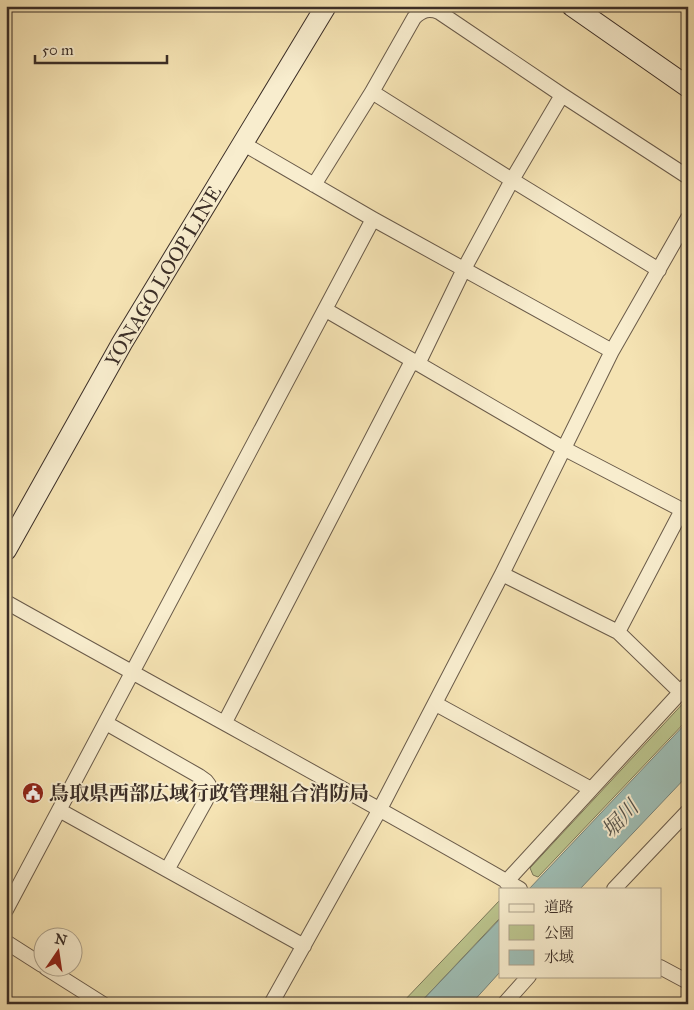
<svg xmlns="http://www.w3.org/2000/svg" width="694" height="1010" font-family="'IM FELL Great Primer','Noto Serif JP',serif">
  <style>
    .green { fill: #bbc48d; stroke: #7b795a }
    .water { fill: #9ebdb4; stroke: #76847c }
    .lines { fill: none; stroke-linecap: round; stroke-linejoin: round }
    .minor-casing { stroke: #6a5b4a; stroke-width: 16 }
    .secondary-casing { stroke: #3b2e27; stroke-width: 22 }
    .minor { stroke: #f8edce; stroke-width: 14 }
    .secondary { stroke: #f8edce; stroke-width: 20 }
    .labels { text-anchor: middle; stroke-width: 4; stroke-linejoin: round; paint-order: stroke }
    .street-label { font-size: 20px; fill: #3b2e27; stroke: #f8edce }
    .poi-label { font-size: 20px; font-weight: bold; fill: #3b2e27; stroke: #f8edce; text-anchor: start }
    .water-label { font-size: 21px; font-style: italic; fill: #54524a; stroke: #f8edce }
  </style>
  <rect width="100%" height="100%" fill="#f5e3b3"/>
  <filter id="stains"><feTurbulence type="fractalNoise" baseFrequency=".004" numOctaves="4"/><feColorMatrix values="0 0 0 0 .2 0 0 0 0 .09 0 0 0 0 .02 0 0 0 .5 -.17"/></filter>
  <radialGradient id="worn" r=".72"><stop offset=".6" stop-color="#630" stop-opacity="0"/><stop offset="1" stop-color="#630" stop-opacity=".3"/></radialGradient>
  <path class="green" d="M688,698V719L538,877L533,875L530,868Z
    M500,900V918L419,1004H401Z"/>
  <path class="water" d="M688,721V775L580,889H529Z
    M500,919V972L471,1004H419Z"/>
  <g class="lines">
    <g class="minor-casing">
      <path id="minor" d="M372,92L414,18C422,10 429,8 439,12L562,95L688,177
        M242,143L373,219L612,351
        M314,185L372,92L512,180L659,270
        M326,310L563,448L688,513
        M418,364L464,269L512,180L562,95
        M502,574L618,632L680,692
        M6,602C177,698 350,791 520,889
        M618,632L682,510
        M436,704L591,789
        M225,722L412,361
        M106,723L199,776L206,781L209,785L206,800L167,870
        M59,810L304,946
        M506,882L688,684
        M614,889L688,811
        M6,910L373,219
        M6,942L42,965
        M660,967L688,982
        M46,968L103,1004
        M271,1004L380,809L502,574L612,351L688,218
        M504,1004L529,976"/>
    </g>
    <g class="secondary-casing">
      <path id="secondary" d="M572,6L688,87
        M6,550L122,343L326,6"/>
    </g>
    <use href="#minor" class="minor"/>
    <use href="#secondary" class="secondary"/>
  </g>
  <defs>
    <g id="civic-disc" transform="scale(1.125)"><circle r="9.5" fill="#8f2418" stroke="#f8edce"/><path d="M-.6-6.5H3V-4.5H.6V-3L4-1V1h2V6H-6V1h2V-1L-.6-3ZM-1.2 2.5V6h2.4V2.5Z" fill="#fff"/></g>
  </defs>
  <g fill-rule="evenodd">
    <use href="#civic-disc" x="33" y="793"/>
  </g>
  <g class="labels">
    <g class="street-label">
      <text transform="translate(163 276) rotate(-59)" y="7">YONAGO LOOP LINE</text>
    </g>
    <g class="poi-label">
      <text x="49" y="800">鳥取県西部広域行政管理組合消防局</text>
    </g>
    <g class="water-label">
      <text transform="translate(620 819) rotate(-46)" y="7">堀川</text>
    </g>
  </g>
  <rect width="694" height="1010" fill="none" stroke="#f5e3b3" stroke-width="25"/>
  <rect x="8" y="8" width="679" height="995" fill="none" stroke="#3b2e27" stroke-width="2.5"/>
  <rect x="12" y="12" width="669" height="985" fill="none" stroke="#3b2e27"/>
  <rect x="499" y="888" width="162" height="90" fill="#f8edce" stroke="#aca18b"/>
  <rect x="509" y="904" width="25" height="8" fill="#f8edce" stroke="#aca18b"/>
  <text x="544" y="912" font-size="15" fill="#3b2e27">道路</text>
  <rect x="509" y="925" width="25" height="15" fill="#bbc48d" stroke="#aca18b"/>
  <text x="544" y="938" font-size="15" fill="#3b2e27">公園</text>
  <rect x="509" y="950" width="25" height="15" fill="#9ebdb4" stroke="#aca18b"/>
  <text x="544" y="962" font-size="15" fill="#3b2e27">水域</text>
  <g transform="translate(58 952) rotate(13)"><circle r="24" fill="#f8edce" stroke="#aca18b"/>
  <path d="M0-4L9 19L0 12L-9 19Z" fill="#8f2418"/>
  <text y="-8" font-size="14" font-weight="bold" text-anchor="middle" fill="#3b2e27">N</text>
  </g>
  <path d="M35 55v8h132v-8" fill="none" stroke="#3b2e27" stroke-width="2.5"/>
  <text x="42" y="55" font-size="15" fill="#3b2e27" stroke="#f8edce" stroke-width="4" paint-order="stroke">50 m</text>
  <rect width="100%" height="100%" filter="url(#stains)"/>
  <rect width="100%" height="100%" fill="url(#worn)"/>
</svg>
